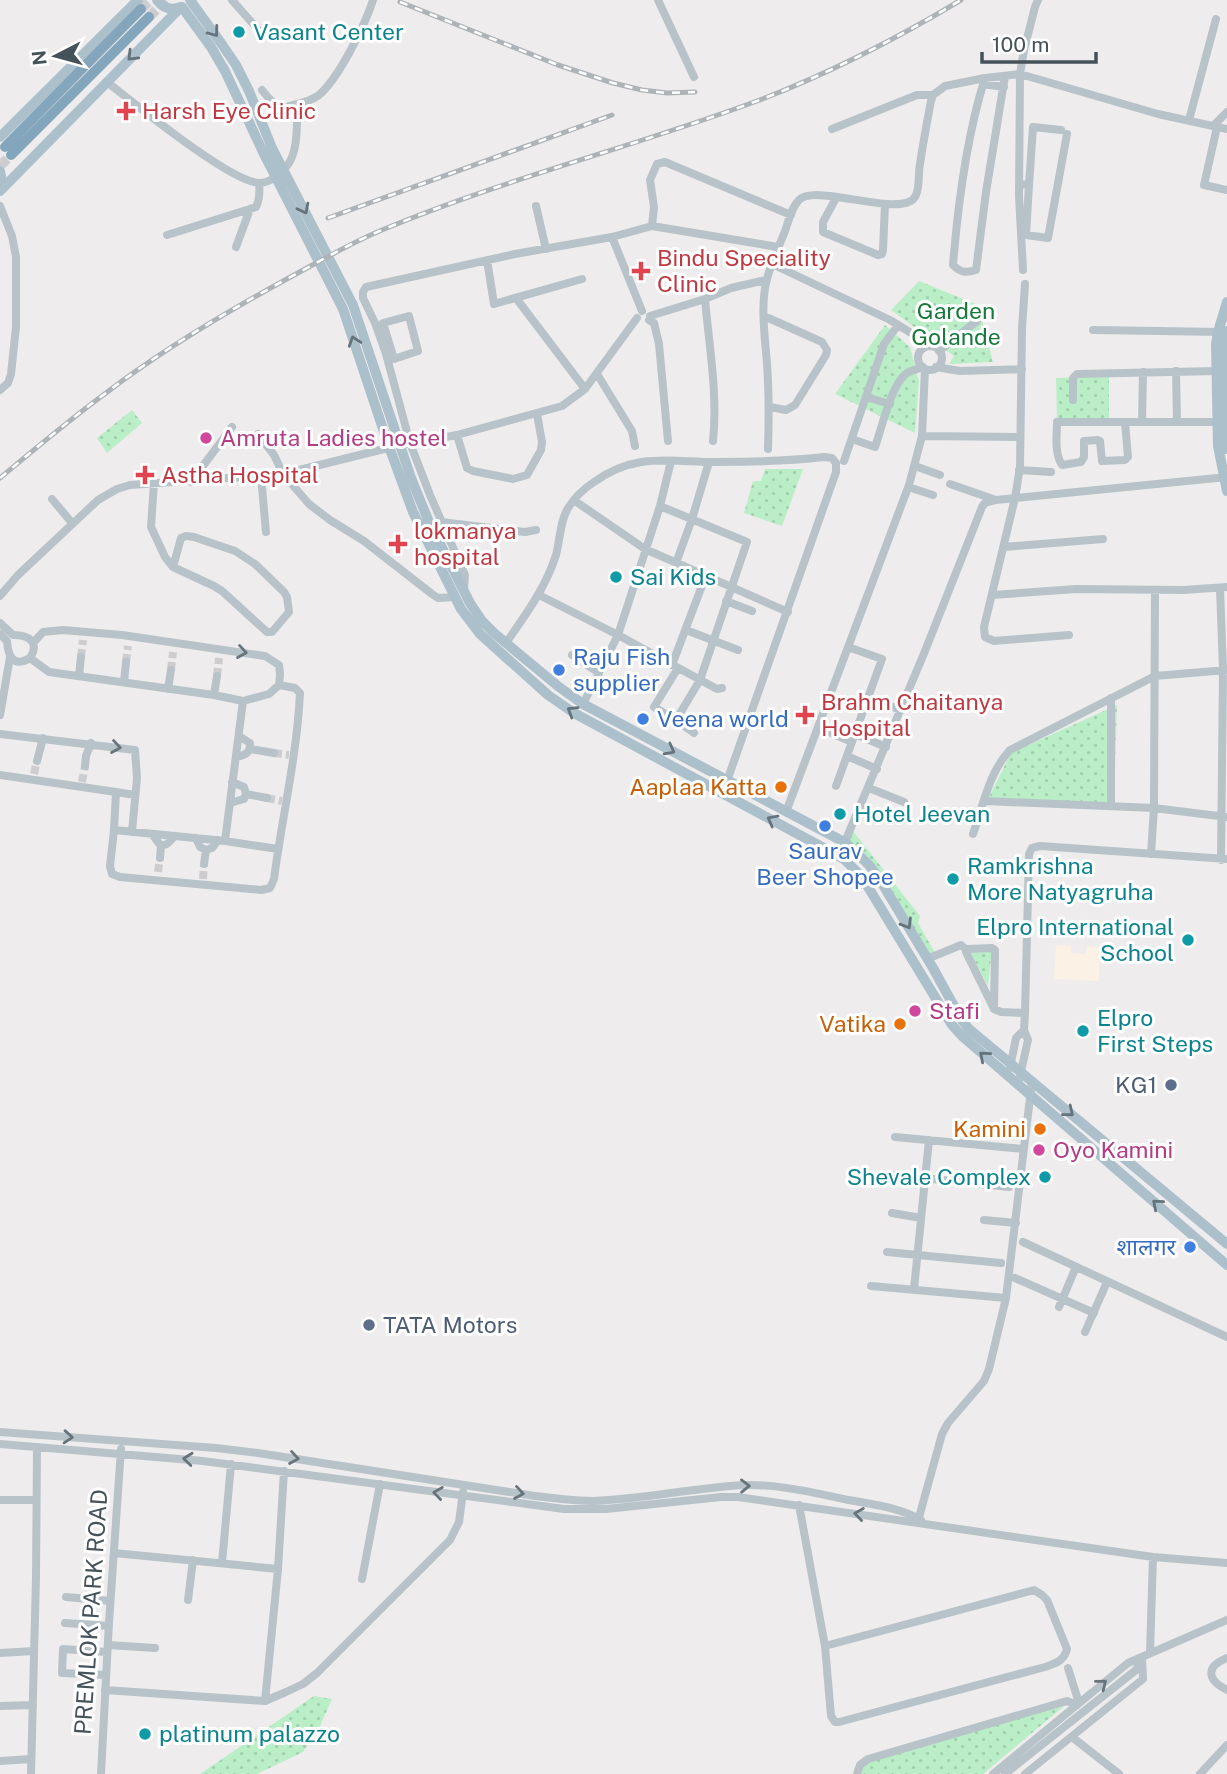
<svg xmlns="http://www.w3.org/2000/svg" width="1227" height="1774" font-family="'Public Sans','Noto Sans Devanagari',sans-serif">
  <style>
    .commercial { fill: #fbf1e4 }
    .green { fill: url(#green-dots) }
    .lines { fill: none; stroke-linecap: round; stroke-linejoin: round }
    .minor-tunnel { stroke: #cdcdcf; stroke-width: 8; stroke-dasharray: 8 4; stroke-linecap: butt }
    .highway-tunnel { stroke: #cdcdcf; stroke-width: 10; stroke-dasharray: 10 5; stroke-linecap: butt }
    .minor { stroke: #b7c3c9; stroke-width: 8 }
    .major { stroke: #acc0cc; stroke-width: 10 }
    .highway { stroke: #84a6bc; stroke-width: 10 }
    .rail-casing { stroke: #aeb3b7; stroke-width: 5 }
    .rail { stroke: #fff; stroke-width: 2.5; stroke-dasharray: 8; stroke-linecap: butt }
    .oneway { stroke: #64737c }
    .oneway2 { stroke: #67747b }
    .culture-dot { fill: #0f9aa8; stroke: #fff; stroke-width: 2.5 }
    .health-dot { fill: #e0444e; stroke: #fff; stroke-width: 2.5 }
    .hotel-dot { fill: #d1479c; stroke: #fff; stroke-width: 2.5 }
    .shop-dot { fill: #3f7fe0; stroke: #fff; stroke-width: 2.5 }
    .food-dot { fill: #e8710a; stroke: #fff; stroke-width: 2.5 }
    .service-dot { fill: #5c6f8a; stroke: #fff; stroke-width: 2.5 }
    .labels { text-anchor: middle; stroke-width: 6; stroke-linejoin: round; paint-order: stroke }
    .culture-label { font-size: 23px; fill: #0d838f; stroke: #fff; text-anchor: start }
    .health-label { font-size: 23px; fill: #be3a42; stroke: #fff; text-anchor: start }
    .park-label { font-size: 23px; fill: #17793b; stroke: #fff }
    .hotel-label { font-size: 23px; fill: #b23c85; stroke: #fff; text-anchor: start }
    .shop-label { font-size: 23px; fill: #366cbe; stroke: #fff; text-anchor: start }
    .food-label { font-size: 23px; fill: #c56008; stroke: #fff; text-anchor: end }
    .service-label { font-size: 23px; fill: #4e5e75; stroke: #fff; text-anchor: end }
    .street-label { font-size: 23px; fill: #455259; stroke: #fff }
  </style>
  <defs>
    <pattern id="green-dots" width="8" height="8" patternUnits="userSpaceOnUse" patternTransform="scale(1.75)"><rect width="8" height="8" fill="#baeec7"/><path d="M2 2h.1M6 6h.1" fill="none" stroke="#a1cead" stroke-width="1.8" stroke-linecap="round"/></pattern>
  </defs>
  <rect width="100%" height="100%" fill="#efeced"/>
  <path class="commercial" d="M1056,945L1071,946V953L1086,954L1087,946L1100,947L1099,981L1054,979Z"/>
  <path class="green" d="M919,281L978,305L993,362L949,364L954,356L891,310Z
    M885,325L910,347L919,381L915,433L835,394Z
    M1109,377V418L1057,419L1056,378Z
    M132,410L142,423L107,453L97,438Z
    M765,469H803L782,526L744,513L753,481H761Z
    M1117,705L1114,803L988,799L1011,753Z
    M853,831L920,916L918,923L938,958L931,963L870,864L847,844Z
    M992,949L988,986L970,952Z
    M314,1696L332,1699L320,1726L303,1752L257,1774H200Z
    M1069,1702L983,1774H860V1764Z"/>
  <g class="lines">
    <path class="minor-tunnel" d="M81,657L83,640
      M126,662L128,646
      M171,670L173,652
      M217,676L219,658
      M274,753L289,755
      M34,774L37,761
      M82,782L85,766
      M267,798L282,801
      M158,872L160,858
      M203,879L204,864"/>
    <path class="highway-tunnel" d="M141,9L151,0
      M149,17L166,0
      M0,166L11,155"/>
    <path class="minor" d="M232,0L261,33
      M658,0L694,77
      M985,78C966,138 958,203 953,265C961,273 966,273 976,270L986,192L1005,76
      M107,82C134,103 230,182 259,183C271,183 283,172 289,163C299,147 296,122 298,104
      M983,84L1004,87
      M262,90C266,95 271,102 277,105C283,108 288,107 293,105C302,103 311,101 319,95C339,78 365,25 373,0
      M1189,120L1216,19
      M1213,126L1227,112
      M1217,127L1204,185L1227,190
      M832,129L917,95H933
      M1020,184L1029,185L1026,235L1048,238L1067,134
      M1029,185L1033,127L1061,130
      M836,198L823,222V232L878,255L882,254L883,250L885,204
      M0,206L12,236L16,257V327L11,374L8,383L0,390
      M536,206L546,249
      M652,226L654,207L650,180L657,164L665,162L791,215
      M167,235L256,207C260,199 260,192 259,183
      M612,237L642,311
      M236,247L250,209
      M487,260L494,304L582,279
      M772,264L890,320L916,336L925,347
      M1023,270L1019,196L1020,74L1024,50L1035,7L1038,0
      M1025,284L1022,328L1020,467L1015,498L984,627L985,637L994,641L1069,635
      M516,298L585,389
      M705,299C709,346 718,394 713,441
      M409,316L418,351L394,359L383,323Z
      M650,316L705,299L731,288L766,280
      M764,316L822,342L827,350L826,355L795,405L786,410L770,407
      M649,320L654,323L659,344L668,441
      M1093,330L1223,332
      M918 358a12 12 0 1 1 24 0a12 12 0 1 1-24 0Z
      M939,351L977,321
      M936,367L960,371L1022,369
      M1176,371L1177,422
      M597,374L632,431L635,446
      M866,397L890,404
      M1073,400V378L1077,374L1217,371
      M1125,422L1128,457L1125,460L1102,461L1100,441L1098,440L1084,441V457L1081,462L1062,465C1054,453 1057,436 1057,422H1217
      M1142,422L1143,372
      M258,434L274,455L283,474L309,504L330,520L364,541L432,594L438,598L455,597
      M457,435L467,468L473,471L513,479L527,475L541,450L542,442L537,414
      M922,436L1020,437
      M852,439L875,447C882,428 891,384 907,373C912,370 918,369 923,367
      M407,444L457,435L562,406L585,389L637,318
      M768,449C769,420 769,392 767,364C765,337 760,304 767,279C771,263 778,248 784,234C788,223 791,208 799,200C816,182 906,221 916,195C920,186 918,174 920,164C923,143 927,122 931,101L933,95L945,86L985,78L1020,74L1158,114L1227,129
      M844,461L884,344L898,325
      M915,466L940,475
      M1019,470L1051,472
      M261,476L266,532
      M191,482L232,427
      M154,483L151,527L165,557L173,567L214,586L222,591L267,632H272L289,612L287,597L284,592L255,564L235,551L194,537L186,536L181,538L173,567
      M950,484L996,500
      M908,487L933,495
      M52,499L72,523
      M575,501L645,549L788,612
      M660,506L747,542L700,680L676,720L694,733
      M441,522L525,532L536,530
      M1004,547L1103,539
      M676,563L692,519L709,462
      M1220,588L1223,670L1221,860
      M464,590L465,575L430,495L410,443L386,354L375,323L363,298V292L366,287L515,254L612,237L652,226L778,247
      M539,595L618,635L717,689L722,688
      M992,595L1076,589L1183,590L1227,587
      M0,596L18,575L98,500L117,489L130,485L283,474L384,449
      M726,601L752,611
      M0,623L13,635C29,635 40,642 30,658C13,668 8,656 7,641L0,634
      M686,630L738,650
      M506,643C526,614 545,589 556,555C560,540 560,521 568,508C575,497 583,489 594,482C636,452 670,462 717,462C753,462 788,461 824,457L832,458L836,463V472L727,781
      M572,655L599,673
      M30,658L49,672L214,695L243,701L269,694L279,685L280,674L279,665L265,656L122,635L63,630L43,632L33,643
      M672,665L706,575
      M79,676L81,657
      M124,682L126,662
      M168,689L171,670
      M214,695L217,676
      M869,698L901,710
      M583,704L618,635L660,506L671,461
      M0,715L10,657
      M676,720L654,707L678,668
      M818,727L852,742
      M0,734L135,750L137,778L132,832
      M855,734L886,747
      M250,749L274,753
      M847,756L877,769
      M236,757C246,755 250,753 250,743L239,736
      M37,761L43,738
      M85,766L86,756L91,743
      M0,775L116,792L114,830L110,866L112,874L120,877L261,890L270,888L274,879C282,817 297,756 300,693L295,688L279,685
      M836,786L882,659L848,647
      M869,788L904,802
      M116,792L135,795
      M246,794L267,798
      M984,801L1154,808L1227,817
      M230,803L244,799L246,794L244,787L232,782
      M1111,806V698
      M860,808L879,817
      M786,812L909,485L922,436L925,369
      M114,830L225,841L278,849
      M152,834L161,846L167,844L175,836
      M973,834C983,806 989,772 1010,750L1155,676L1227,670
      M196,838L200,847L206,850L212,848L218,840
      M225,841L243,701
      M1151,854L1154,808L1155,590
      M839,856L925,651L982,507L985,503L996,500L1227,477
      M160,858L161,846
      M204,864L206,850
      M992,948L995,950L994,1009L966,952L968,949Z
      M927,959L961,945L967,950
      M994,1009L1001,1012L1025,1013
      M1010,1068L1016,1038L1024,1030
      M1018,1085L1028,1040L1024,1030L1025,1013L1029,854L1032,848L1040,846L1227,859
      M895,1137L1023,1149
      M895,1175L1009,1187
      M892,1213L921,1218
      M984,1220L1016,1223
      M1023,1242L1227,1337
      M887,1252L1001,1263
      M1015,1278L1094,1313
      M871,1286L1006,1298
      M914,1289L929,1140
      M1059,1307L1076,1267
      M1085,1332L1107,1282
      M0,1432L216,1448L258,1453L535,1496C555,1498 574,1501 594,1501C644,1499 693,1488 743,1485C779,1484 815,1493 849,1500C875,1505 898,1507 921,1520
      M0,1444L203,1461L564,1509H606L721,1497H738L1153,1557L1227,1563
      M0,1500H36
      M799,1505L825,1646L831,1716L835,1722H839L1045,1667C1056,1663 1064,1661 1067,1649L1047,1600L1042,1595L1034,1590L825,1646
      M918,1521L942,1434L948,1423L984,1381L989,1369L1006,1298L1032,1081
      M114,1553L278,1569
      M222,1563L231,1464
      M362,1579L380,1484
      M66,1597L110,1601
      M188,1600L193,1560
      M65,1623L109,1626
      M108,1645L155,1648
      M1150,1652L1153,1557
      M0,1653L34,1651
      M1227,1658C1205,1667 1207,1680 1227,1690
      M1068,1668L1079,1703
      M106,1675L62,1673L63,1649L107,1652
      M105,1690L265,1701L286,1692L303,1684L317,1673L450,1540L459,1522L463,1492
      M265,1701L278,1569L284,1471
      M0,1706L33,1705
      M1072,1737L1119,1774
      M0,1761L31,1759
      M31,1774L36,1577L37,1447
      M101,1774L109,1622L121,1449
      M857,1774L860,1765L868,1759L1060,1703L1067,1701L1077,1705
      M993,1774L1128,1663L1227,1620
      M1005,1774L1136,1670L1142,1658
      M1025,1774L1143,1679L1142,1658
      M1200,1774L1227,1745"/>
    <path class="major" d="M157,0C163,8 171,11 181,7
      M190,0L221,43L236,65L249,91L272,148L353,305L411,478L429,522L470,603L482,621L494,633L559,687L583,704L846,843L869,865L880,880L933,968L961,1019L969,1029L1227,1244
      M182,7L211,47L225,71L263,152L343,309L388,444L413,512L461,609L480,634L548,695L574,713L844,859L862,877L952,1025L962,1036L1227,1265
      M0,137L138,0
      M0,171L2,182L0,191
      M1,190L180,8
      M1227,302L1218,332L1216,344L1218,446L1227,491
      M1227,331L1224,343V362L1227,449"/>
    <path class="highway" d="M5,147L141,9
      M11,155L149,17"/>
    <g class="rail-casing">
      <path id="rail" d="M400,2L558,65L613,83L642,90L667,93L695,92
        M328,218L612,115
        M0,478C35,449 69,420 106,393C162,350 223,314 285,280C317,263 348,244 382,230C504,179 633,147 757,101C828,74 896,39 961,0"/>
    </g>
    <use href="#rail" class="rail"/>
  </g>
  <defs><path id="oneway-chevron" d="M-2-3.5L2.5 0L-2 3.5" fill="none" stroke-width="1.6" stroke-linecap="round" stroke-linejoin="round" transform="scale(1.75)"/></defs>
  <g class="oneway">
    <use href="#oneway-chevron" transform="translate(214 32) rotate(53)"/>
    <use href="#oneway-chevron" transform="translate(132 56) rotate(135)"/>
    <use href="#oneway-chevron" transform="translate(304 209) rotate(63)"/>
    <use href="#oneway-chevron" transform="translate(354 341) rotate(-108)"/>
    <use href="#oneway-chevron" transform="translate(572 711) rotate(-149)"/>
    <use href="#oneway-chevron" transform="translate(670 750) rotate(28)"/>
    <use href="#oneway-chevron" transform="translate(772 820) rotate(-152)"/>
    <use href="#oneway-chevron" transform="translate(907 924) rotate(59)"/>
    <use href="#oneway-chevron" transform="translate(984 1056) rotate(-139)"/>
    <use href="#oneway-chevron" transform="translate(1069 1112) rotate(39)"/>
    <use href="#oneway-chevron" transform="translate(1157 1204) rotate(-139)"/>
  </g>
  <g class="oneway2">
    <use href="#oneway-chevron" transform="translate(242 652) rotate(9)"/>
    <use href="#oneway-chevron" transform="translate(116 747) rotate(9)"/>
    <use href="#oneway-chevron" transform="translate(68 1437) rotate(4)"/>
    <use href="#oneway-chevron" transform="translate(294 1458) rotate(9)"/>
    <use href="#oneway-chevron" transform="translate(188 1459) rotate(-174)"/>
    <use href="#oneway-chevron" transform="translate(745 1486) rotate(-1)"/>
    <use href="#oneway-chevron" transform="translate(438 1493) rotate(-172)"/>
    <use href="#oneway-chevron" transform="translate(519 1493) rotate(9)"/>
    <use href="#oneway-chevron" transform="translate(859 1514) rotate(-172)"/>
    <use href="#oneway-chevron" transform="translate(1102 1684) rotate(-39)"/>
  </g>
  <g class="culture-dot">
    <circle cx="239" cy="32" r="7"/>
    <circle cx="616" cy="577" r="7"/>
    <circle cx="840" cy="814" r="7"/>
    <circle cx="953" cy="879" r="7"/>
    <circle cx="1188" cy="940" r="7"/>
    <circle cx="1083" cy="1031" r="7"/>
    <circle cx="1045" cy="1177" r="7"/>
    <circle cx="145" cy="1734" r="7"/>
  </g>
  <g class="health-dot">
    <path d="M122.5 100.5h7v7h7v7h-7v7h-7v-7h-7v-7h7z"/>
    <path d="M637.5 260.5h7v7h7v7h-7v7h-7v-7h-7v-7h7z"/>
    <path d="M141.5 464.5h7v7h7v7h-7v7h-7v-7h-7v-7h7z"/>
    <path d="M394.5 533.5h7v7h7v7h-7v7h-7v-7h-7v-7h7z"/>
    <path d="M801.5 704.5h7v7h7v7h-7v7h-7v-7h-7v-7h7z"/>
  </g>
  <g class="hotel-dot">
    <circle cx="206" cy="438" r="7"/>
    <circle cx="915" cy="1011" r="7"/>
    <circle cx="1039" cy="1150" r="7"/>
  </g>
  <g class="shop-dot">
    <circle cx="559" cy="670" r="7"/>
    <circle cx="643" cy="719" r="7"/>
    <circle cx="825" cy="826" r="7"/>
    <circle cx="1190" cy="1247" r="7"/>
  </g>
  <g class="food-dot">
    <circle cx="781" cy="787" r="7"/>
    <circle cx="900" cy="1024" r="7"/>
    <circle cx="1040" cy="1129" r="7"/>
  </g>
  <g class="service-dot">
    <circle cx="1171" cy="1085" r="7"/>
    <circle cx="369" cy="1325" r="7"/>
  </g>
  <g class="labels">
    <g class="culture-label">
      <text x="253" y="40">Vasant Center</text>
      <text x="630" y="585">Sai Kids</text>
      <text x="854" y="822">Hotel Jeevan</text>
      <text x="967" y="874">Ramkrishna<tspan x="967" dy="26">More Natyagruha</tspan></text>
      <text x="1174" y="935" text-anchor="end">Elpro International<tspan x="1174" dy="26">School</tspan></text>
      <text x="1097" y="1026">Elpro<tspan x="1097" dy="26">First Steps</tspan></text>
      <text x="1031" y="1185" text-anchor="end">Shevale Complex</text>
      <text x="159" y="1742">platinum palazzo</text>
    </g>
    <g class="health-label">
      <text x="142" y="119">Harsh Eye Clinic</text>
      <text x="657" y="266">Bindu Speciality<tspan x="657" dy="26">Clinic</tspan></text>
      <text x="161" y="483">Astha Hospital</text>
      <text x="414" y="539">lokmanya<tspan x="414" dy="26">hospital</tspan></text>
      <text x="821" y="710">Brahm Chaitanya<tspan x="821" dy="26">Hospital</tspan></text>
    </g>
    <g class="park-label">
      <text x="956" y="319">Garden<tspan x="956" dy="26">Golande</tspan></text>
    </g>
    <g class="hotel-label">
      <text x="220" y="446">Amruta Ladies hostel</text>
      <text x="929" y="1019">Stafi</text>
      <text x="1053" y="1158">Oyo Kamini</text>
    </g>
    <g class="shop-label">
      <text x="573" y="665">Raju Fish<tspan x="573" dy="26">supplier</tspan></text>
      <text x="657" y="727">Veena world</text>
      <text x="825" y="859" text-anchor="middle">Saurav<tspan x="825" dy="26">Beer Shopee</tspan></text>
      <text x="1176" y="1255" text-anchor="end">शालगर</text>
    </g>
    <g class="food-label">
      <text x="767" y="795">Aaplaa Katta</text>
      <text x="886" y="1032">Vatika</text>
      <text x="1026" y="1137">Kamini</text>
    </g>
    <g class="service-label">
      <text x="1157" y="1093">KG1</text>
      <text x="383" y="1333" text-anchor="start">TATA Motors</text>
    </g>
    <g class="street-label">
      <text transform="translate(91 1612) rotate(-86)" y="8">PREMLOK PARK ROAD</text>
    </g>
  </g>
  <g transform="translate(56 56) rotate(264)" stroke="#ffffff" stroke-width="5" paint-order="stroke">
  <path d="M0-5L12 26L0 18L-12 26Z" fill="#455259"/>
  <text y="-10" font-size="19" font-weight="bold" text-anchor="middle" fill="#455259">N</text>
  </g>
  <path d="M982 52v10h114v-10" fill="none" stroke="#455259" stroke-width="3.5"/>
  <text x="992" y="52" font-size="21" fill="#455259" stroke="#ffffff" stroke-width="5" paint-order="stroke">100 m</text>
</svg>
